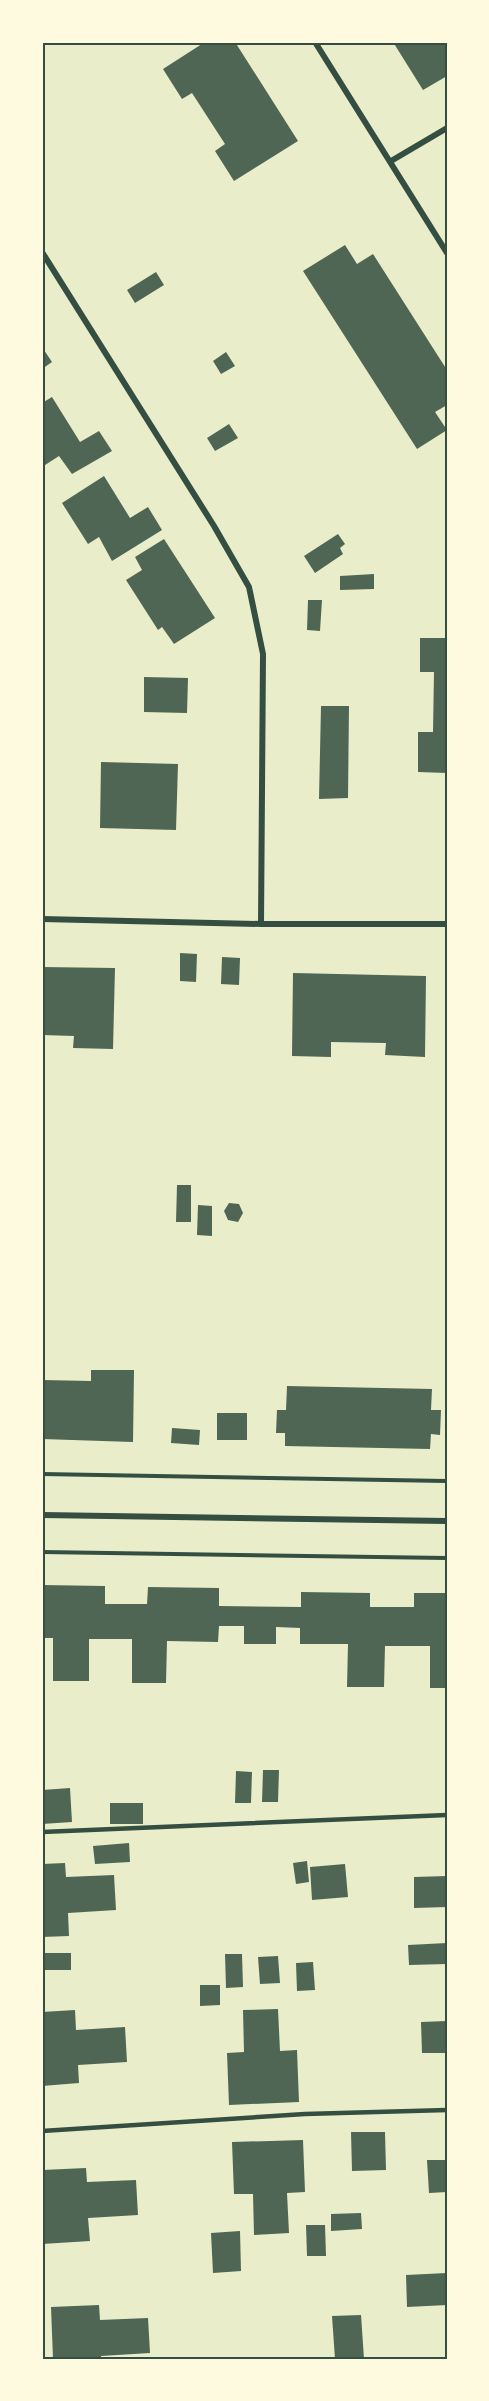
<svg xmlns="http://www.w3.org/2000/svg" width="489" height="2401" font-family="Signika,sans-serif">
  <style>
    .building { fill: #4f6655 }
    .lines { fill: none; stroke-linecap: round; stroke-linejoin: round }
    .path { stroke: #344e41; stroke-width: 4 }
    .service { stroke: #344e41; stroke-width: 4.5 }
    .minor { stroke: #344e41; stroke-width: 6 }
    .neatline { fill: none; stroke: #344e41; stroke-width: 2 }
  </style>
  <rect width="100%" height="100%" fill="#e9edc9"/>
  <path class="building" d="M205,42H235L298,141L234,181L215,151L225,144L192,93L182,99L163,69Z
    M393,42H447V76L423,90Z
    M345,245L357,264L373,254L447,370V405L435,412L447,430L417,449L303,271Z
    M156,272L164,285L135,303L127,290Z
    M42,347L52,362L42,369Z
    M226,352L235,366L221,374L213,361Z
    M52,397L80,442L99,431L112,451L72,474L59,456L42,467V403Z
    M229,424L238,438L215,451L207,438Z
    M104,476L130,518L148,507L162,530L112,561L99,537L88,544L62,503Z
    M338,534L345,544L340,548L343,554L315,573L304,556Z
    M164,539L215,618L174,644L162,627L158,630L126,580L142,570L135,557Z
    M374,574V589L340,590V576Z
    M308,600H322L320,631L307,630Z
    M420,638H447V773L418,772V732H433L434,672H420Z
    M144,677L188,678L187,713L144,712Z
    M321,706H349L348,798L319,799Z
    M101,762L178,764L176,830L100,828Z
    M180,953L197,954L196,982L180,981Z
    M222,957L240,958L239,985L221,984Z
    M42,967L115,968L113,1049L73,1048L74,1036L42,1035Z
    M293,973L426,976L425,1057L385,1055L386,1043L331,1042V1057L292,1056Z
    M177,1185H191V1222H176Z
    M229,1203L239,1204L243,1213L238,1222L228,1220L224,1211Z
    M198,1205L212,1206V1236L197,1235Z
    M91,1370H134L133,1442L42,1439V1380L91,1381Z
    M287,1386L432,1389L431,1410H441L440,1435L431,1434L430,1449L285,1446V1433H276L277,1410H286Z
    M217,1413H247V1440H217Z
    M172,1428L200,1430L199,1445L171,1443Z
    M42,1585L105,1586V1604H147L148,1587L219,1588V1606L301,1607V1592L370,1593V1607H414V1593H447V1688H430V1646H385L384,1687H347L348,1644H300V1628L276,1627V1644H244V1626H219L218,1642L167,1641L166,1683H132V1639H89V1681H53V1638H42Z
    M263,1770H279L278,1802H262Z
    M236,1771L252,1772L251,1803H235Z
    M70,1788L72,1822L42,1824V1790Z
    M110,1803H143V1824H110Z
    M129,1843L130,1862L95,1864L93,1846Z
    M307,1861L309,1882L296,1884L293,1863Z
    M65,1863L66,1877L114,1875L116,1910L68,1913L69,1936L42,1937V1864Z
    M345,1864L348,1897L312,1900L310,1867Z
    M447,1876V1907L414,1908V1877Z
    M447,1943V1964L409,1965L408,1945Z
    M42,1953H71V1970H42Z
    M225,1954H242L243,1987L226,1988Z
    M278,1956L280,1983L260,1984L258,1957Z
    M313,1962L315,1990L297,1991L296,1963Z
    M200,1985H220V2005L200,2006Z
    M278,2009L280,2051L297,2050L299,2102L229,2105L227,2053L244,2052L243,2010Z
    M75,2010L76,2030L125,2027L127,2062L78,2065L79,2083L42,2086V2012Z
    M447,2021V2053H422L421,2022Z
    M351,2132H385L386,2170L352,2171Z
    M303,2140L305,2192L287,2193L289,2233L254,2235L253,2194H234L232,2142Z
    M427,2160H447V2192L429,2193Z
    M86,2168L87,2182L136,2180L138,2215L88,2218L90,2241L42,2244V2170Z
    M361,2213L362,2229L331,2231V2214Z
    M306,2225H325L326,2256H307Z
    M240,2231L241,2271L213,2273L211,2233Z
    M447,2273V2305L407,2307L406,2275Z
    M99,2305L100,2320L148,2318L150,2353L101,2356V2359H53L51,2307Z
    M361,2315L364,2359H335L332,2316Z"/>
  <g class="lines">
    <path class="path" d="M42,1474L447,1481
      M42,1552L447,1558"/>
    <path class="service" d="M42,1832L447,1815
      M42,2131L305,2114L447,2110"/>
    <path class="minor" d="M315,42L447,253
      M391,161L447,128
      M42,252L214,526L249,587L263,654L261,924
      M42,919L261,924H447
      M42,1515L447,1521"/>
  </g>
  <rect width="489" height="2401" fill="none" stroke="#fefae0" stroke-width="87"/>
  <rect x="44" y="44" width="402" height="2314" class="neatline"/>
</svg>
